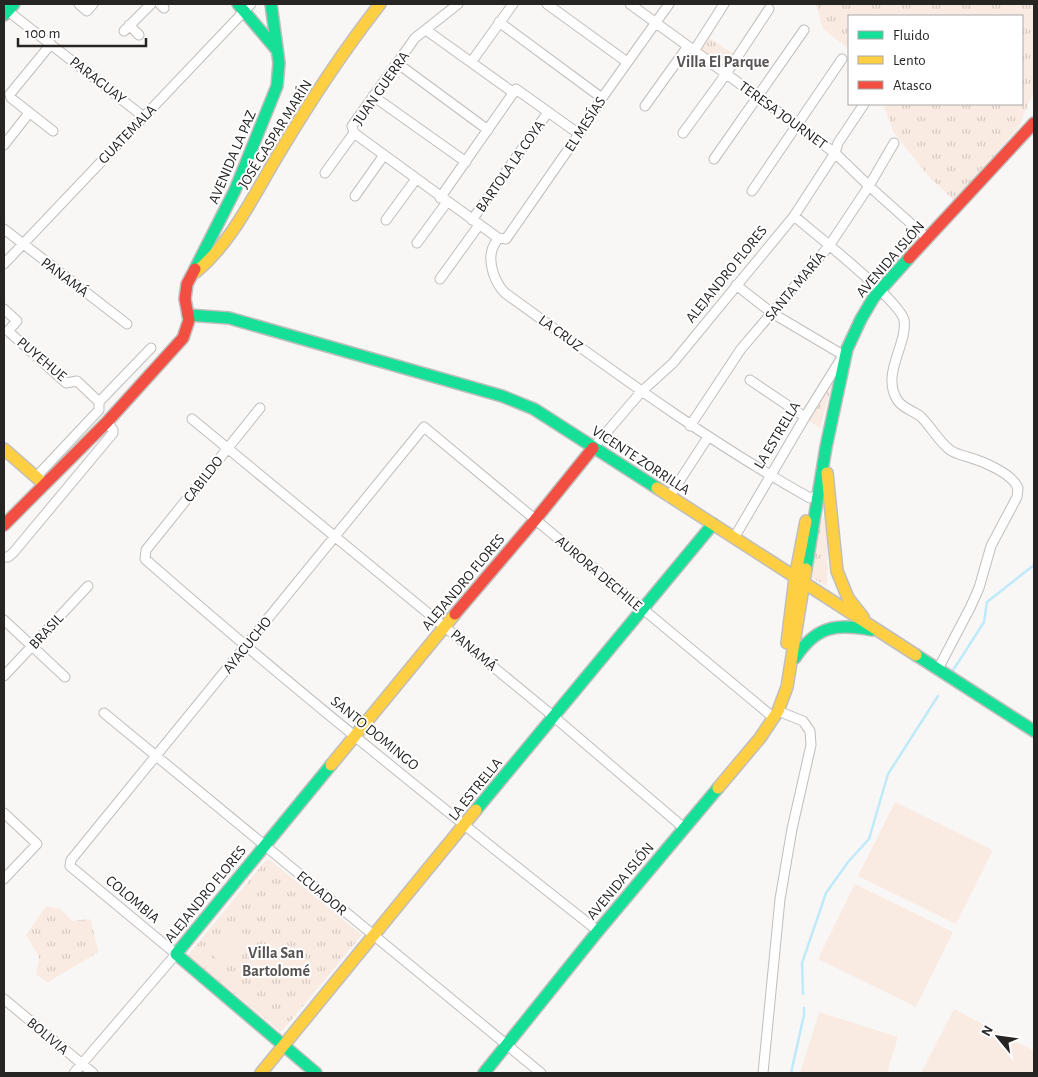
<svg xmlns="http://www.w3.org/2000/svg" width="1038" height="1077" font-family="'Alegreya Sans',sans-serif">
  <style>
    .grass { fill: url(#grass-tufts) }
    .pitch { fill: #faebe2 }
    .lines { fill: none; stroke-linecap: round; stroke-linejoin: round }
    .stream { stroke: #beeafa; stroke-width: 2.5 }
    .street-casing { stroke: #bfbebd; stroke-width: 11 }
    .fast-casing { stroke: #bfbebd; stroke-width: 14 }
    .slow-casing { stroke: #bfbebd; stroke-width: 14 }
    .jam-casing { stroke: #bfbebd; stroke-width: 14 }
    .street { stroke: #fefefe; stroke-width: 9 }
    .fast { stroke: #16e098; stroke-width: 11 }
    .slow { stroke: #ffcf43; stroke-width: 11 }
    .jam { stroke: #f24e42; stroke-width: 11 }
    .labels { text-anchor: middle; stroke-width: 4; stroke-linejoin: round; paint-order: stroke }
    .street-label { font-size: 15px; fill: #262524; stroke: #fff }
    .neighbourhood-label { font-size: 16px; font-weight: bold; fill: #575453; stroke: #fff }
  </style>
  <defs>
    <pattern id="grass-tufts" width="24" height="20" patternUnits="userSpaceOnUse" patternTransform="scale(1.25)"><rect width="24" height="20" fill="#faebe2"/><path d="M3 7l-1-3M5 7V3M7 7l1-3M15 17l-1-3M17 17v-4M19 17l1-3" fill="none" stroke="#d6c9c2"/></pattern>
  </defs>
  <rect width="100%" height="100%" fill="#f9f7f6"/>
  <path class="grass" d="M816,4H1034V91L1019,127L954,200L930,178L894,133L883,104H1022V16H849V49L823,29Z
    M704,35L737,56L726,74L694,51Z
    M833,381L820,428L807,420Z
    M826,513L828,528L827,586L812,578C815,560 815,527 826,513Z
    M266,860H270L362,935L283,1030L280,1031L190,957L189,954Z
    M46,906L61,909L72,921L90,919L99,952L48,982L36,975L39,957L26,935Z"/>
  <path class="pitch" d="M895,802L993,850L956,924L858,876Z
    M855,884L953,932L916,1007L818,959Z
    M234,925L250,939L226,967L210,953Z
    M954,1009L1034,1051V1073H921Z
    M819,1012L898,1037L887,1073H800Z"/>
  <g class="lines">
    <path class="stream" d="M952,672L984,622L987,602L1034,565
      M803,994L802,963L826,893L848,862L869,839L888,774L938,696
      M791,1073L804,1015V1008"/>
    <g class="street-casing">
      <path id="street" d="M79,4L87,11L93,4
        M160,4L164,8
        M547,4L627,62
        M630,4L835,153L869,186L927,238
        M4,8L144,117
        M499,22L602,98
        M129,25L139,35
        M426,30L514,93
        M124,31L151,4
        M51,44L10,94L11,98L53,131
        M694,51L724,4
        M472,61L513,4
        M397,63L488,130
        M373,96L466,162
        M645,106L688,46
        M354,133L498,238
        M683,133L726,74L769,9
        M4,145L29,113
        M714,159L804,30
        M325,173L354,133L352,126L415,38L458,4
        M752,191L842,59
        M355,196L384,155
        M440,198L516,89L579,134
        M794,216C813,232 900,301 904,320C908,344 880,375 898,401C903,408 913,411 920,416C931,426 938,441 950,450C956,454 961,455 968,457C982,461 1012,473 1018,488L1017,497L991,546L979,588L970,608L938,669
        M386,220L416,179
        M472,220L548,112
        M4,229L127,324
        M498,238C496,242 493,246 492,250C488,264 495,283 505,293C605,365 702,438 810,498L818,495
        M498,238L506,239L579,134L602,98L669,4
        M417,243L447,202
        M4,264L251,4
        M440,279L479,225
        M736,285L772,313L843,355
        M4,309L17,321L8,331L66,383L77,381L99,402V410L36,477
        M750,380L805,417
        M99,402L151,348
        M260,408L146,550L145,559C292,688 444,810 598,931
        M192,419L553,716L684,828
        M690,426L741,349L829,246L869,186L894,143
        M593,448L641,392L673,363L794,216L835,153L838,143L864,104
        M669,497L708,437
        M734,538L805,417L844,354
        M4,557H8L13,553L113,433V430L107,422
        M4,620L65,677
        M4,676L88,586
        M104,713L541,1073
        M4,813L37,844L4,879
        M4,999L93,1073
        M74,1073L176,954L70,866L71,860L424,427L774,718
        M763,1073L780,899L792,829L811,745L810,731L803,721L778,711"/>
    </g>
    <g class="fast-casing">
      <path id="fast" d="M238,4L276,49
        M4,15L14,4
        M195,269L235,190L277,86L279,63L271,4
        M188,315L229,318L502,396L534,409L657,488
        M806,569L826,447L847,349L861,319L874,297L909,258
        M916,655L1034,731
        M795,658C816,626 836,623 872,630
        M476,810L713,524
        M316,1073L176,954L331,765
        M484,1073L598,931L718,788"/>
    </g>
    <g class="slow-casing">
      <path id="slow" d="M196,272C234,240 255,192 281,150C311,100 344,50 380,4
        M4,449L44,484
        M827,473L837,571L848,598L863,617
        M657,488L916,655
        M787,643L795,578L806,521
        M331,765L455,614
        M718,788L760,738L778,711L787,687L806,569
        M261,1073L476,810"/>
    </g>
    <g class="jam-casing">
      <path id="jam" d="M909,258L1034,123
        M4,525L107,422L183,338L189,320L185,299L187,284L195,269
        M455,614L535,520L593,448"/>
    </g>
    <use href="#street" class="street"/>
    <use href="#fast" class="fast"/>
    <use href="#slow" class="slow"/>
    <use href="#jam" class="jam"/>
  </g>
  <g class="labels">
    <g class="street-label">
      <text transform="translate(98 80) rotate(38)" y="5">PARAGUAY</text>
      <text transform="translate(381 88) rotate(-55)" y="5">JUAN GUERRA</text>
      <text transform="translate(783 115) rotate(36)" y="5">TERESA JOURNET</text>
      <text transform="translate(585 124) rotate(-57)" y="5">EL MESÍAS</text>
      <text transform="translate(127 134) rotate(-46)" y="5">GUATEMALA</text>
      <text transform="translate(275 134) rotate(-58)" y="5">JOSÉ GASPAR MARÍN</text>
      <text transform="translate(232 157) rotate(-67)" y="5">AVENIDA LA PAZ</text>
      <text transform="translate(510 166) rotate(-55)" y="5">BARTOLA LA COYA</text>
      <text transform="translate(890 259) rotate(-49)" y="5">AVENIDA ISLÓN</text>
      <text transform="translate(726 274) rotate(-51)" y="5">ALEJANDRO FLORES</text>
      <text transform="translate(65 277) rotate(37)" y="5">PANAMÁ</text>
      <text transform="translate(795 286) rotate(-50)" y="5">SANTA MARÍA</text>
      <text transform="translate(561 333) rotate(36)" y="5">LA CRUZ</text>
      <text transform="translate(42 359) rotate(40)" y="5">PUYEHUE</text>
      <text transform="translate(777 435) rotate(-59)" y="5">LA ESTRELLA</text>
      <text transform="translate(641 460) rotate(33)" y="5">VICENTE ZORRILLA</text>
      <text transform="translate(203 479) rotate(-52)" y="5">CABILDO</text>
      <text transform="translate(599 573) rotate(40)" y="5">AURORA DECHILE</text>
      <text transform="translate(463 582) rotate(-50)" y="5">ALEJANDRO FLORES</text>
      <text transform="translate(46 631) rotate(-47)" y="5">BRASIL</text>
      <text transform="translate(247 645) rotate(-51)" y="5">AYACUCHO</text>
      <text transform="translate(474 650) rotate(40)" y="5">PANAMÁ</text>
      <text transform="translate(375 733) rotate(39)" y="5">SANTO DOMINGO</text>
      <text transform="translate(475 789) rotate(-51)" y="5">LA ESTRELLA</text>
      <text transform="translate(620 881) rotate(-50)" y="5">AVENIDA ISLÓN</text>
      <text transform="translate(322 893) rotate(40)" y="5">ECUADOR</text>
      <text transform="translate(205 894) rotate(-51)" y="5">ALEJANDRO FLORES</text>
      <text transform="translate(133 899) rotate(40)" y="5">COLOMBIA</text>
      <text transform="translate(48 1036) rotate(40)" y="5">BOLIVIA</text>
    </g>
    <g class="neighbourhood-label">
      <text x="723" y="67">Villa El Parque</text>
      <text x="276" y="958">Villa San<tspan x="276" dy="18">Bartolomé</tspan></text>
    </g>
  </g>
  <rect width="1038" height="1077" fill="none" stroke="#262524" stroke-width="10"/>
  <rect x="848" y="15" width="175" height="90" fill="#ffffff" stroke="#a8a8a7"/>
  <rect x="858" y="31" width="25" height="8" fill="#16e098" stroke="#a8a8a7"/>
  <text x="893" y="40" font-size="15" fill="#262524">Fluido</text>
  <rect x="858" y="56" width="25" height="8" fill="#ffcf43" stroke="#a8a8a7"/>
  <text x="893" y="65" font-size="15" fill="#262524">Lento</text>
  <rect x="858" y="81" width="25" height="8" fill="#f24e42" stroke="#a8a8a7"/>
  <text x="893" y="90" font-size="15" fill="#262524">Atasco</text>
  <g transform="translate(998 1037) rotate(299)" stroke="#ffffff" stroke-width="4" paint-order="stroke">
  <path d="M0-4L9 19L0 12L-9 19Z" fill="#262524"/>
  <text y="-8" font-size="14" font-weight="bold" text-anchor="middle" fill="#262524">N</text>
  </g>
  <path d="M18 38v8h128v-8" fill="none" stroke="#262524" stroke-width="2.5"/>
  <text x="25" y="38" font-size="15" fill="#262524" stroke="#ffffff" stroke-width="4" paint-order="stroke">100 m</text>
</svg>
